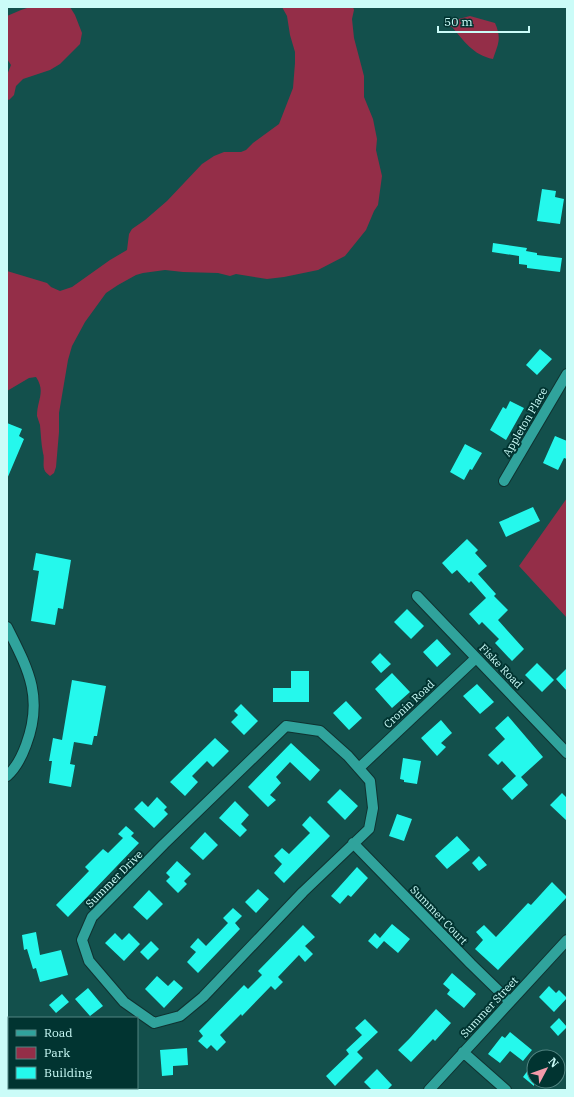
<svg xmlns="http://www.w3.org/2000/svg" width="574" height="1097" font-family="'IBM Plex Serif',serif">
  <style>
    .green { fill: #942e48 }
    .building { fill: #25f8ec }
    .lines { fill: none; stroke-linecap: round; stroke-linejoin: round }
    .minor-casing { stroke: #0f3230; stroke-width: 12 }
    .minor { stroke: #30a39c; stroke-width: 10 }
    .labels { text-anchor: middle; stroke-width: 4; stroke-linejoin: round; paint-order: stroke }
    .street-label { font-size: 11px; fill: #cbfcf8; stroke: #013431 }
  </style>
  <rect width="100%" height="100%" fill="#13504c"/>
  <path class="green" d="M30,7H70L75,15L82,33L80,44L60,64L50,70L23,79L16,86L14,95L9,100L7,99V75L11,65L7,59V16L21,10Z
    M282,7H353L354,10L352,19L354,38L364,76V97L373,119L377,139L376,150L382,176L378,205L374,211L366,230L345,256L318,270L284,277L267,279L236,274L230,276L218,273L183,272L165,270L143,273L136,275L118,285L106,293L85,322L72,346L68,360L59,413V432L56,467L54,473L50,476C49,475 45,472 45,471C42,466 45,458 43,453C41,443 41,435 40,425C39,422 38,419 37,416C37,400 46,392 36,377L29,378L7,391V271L47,283L51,287L60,291L72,287L110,260L127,250L129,234L132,229L145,220L167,201L202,164L214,156L224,152H241L246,150L253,143L279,124L293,88L295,63V52L290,35L287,16Z
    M470,16L495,23C502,39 498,44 493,59C473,55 464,41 452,27L448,26L451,21Z
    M567,498V618L519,566Z"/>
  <path class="building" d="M542,189L556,191L555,197L564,199L560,224L537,221Z
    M493,243L527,248L526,251L537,253V255L562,258L560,272L527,268V265L519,264V256L492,252Z
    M540,349L552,359L537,375L526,365Z
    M510,401L524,408L506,440L490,430L503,407L506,409Z
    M7,423L22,429L19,436L24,439L7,479Z
    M555,436L567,441V459L564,458L558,470L543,463Z
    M465,444L482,453L472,470L470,469L464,480L450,472Z
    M533,507L540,521L506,537L499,522Z
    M467,539L478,550L475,553L487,566L478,574L496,594L494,596L508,610L498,620L524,649L512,661L495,643L499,639L482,622L479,625L469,614L486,598L471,581L469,583L457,570L452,574L442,563Z
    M36,553L71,560L63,609L58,608L55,625L31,621L39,571L33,570Z
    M407,609L424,626L411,639L394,622Z
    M437,639L451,654L437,667L423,652Z
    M380,653L391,664L381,673L371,662Z
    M537,663L554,680L542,692L525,675Z
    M567,668V691L556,679Z
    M291,671H309V702H273V688H291Z
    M392,673L410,692L392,708L375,689Z
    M72,680L106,686L97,736H94L92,745L74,742L70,764L75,765L71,787L49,783L52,761H49L53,738L62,740Z
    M477,684L494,702L480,714L463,696Z
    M346,701L362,718L349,730L333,713Z
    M241,704L258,721L244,735L231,722L238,715L234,711Z
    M508,716L543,757L521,777L528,785L512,800L502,789L516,776L502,761L498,765L488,755L505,739L495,728Z
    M441,720L452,733L441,743L446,747L437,756L421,738Z
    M215,738L229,751L213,767L207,761L192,776L198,782L185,796L170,782Z
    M291,743L320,770L310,781L290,762L276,777L281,783L270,795L276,800L268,807L248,787Z
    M403,758L421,761L417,784L404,782V780L400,779Z
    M340,789L358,806L345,820L327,802Z
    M562,793L567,798V821L550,805Z
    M157,797L167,807L164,810L168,814L154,828L134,809L142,801L148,807Z
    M235,801L249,815L241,824L247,830L240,837L219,818Z
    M397,814L412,819L404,841L389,836Z
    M310,816L330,836L284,883L274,873L282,864L274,856L282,848L289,854L310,833L302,825Z
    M126,826L134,833L131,836L139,843L68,917L56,905L89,871L85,867L103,849L108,853L123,838L118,834Z
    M205,832L218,845L203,860L190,848Z
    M457,836L470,850L447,869L435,856Z
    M479,856L487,865L479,871L472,863Z
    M177,861L191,874L184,881L187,884L178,893L166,881L170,877L166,873Z
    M357,867L368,878L351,897L348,895L340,904L331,896Z
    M552,882L567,897L498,970L475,949L483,940L476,932L484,925L496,937L528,903L531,905Z
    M258,889L269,899L256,913L245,902Z
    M149,890L163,904L147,920L133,907Z
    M233,908L242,916L235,923L240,929L198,973L187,962L196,952L190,947L198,938L206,946L228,923L223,918Z
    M392,924L410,939L398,953L384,941L377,949L368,941L375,933L380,938Z
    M303,925L315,937L305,946L313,954L305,962L299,955L278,977L283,982L275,990L271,986L242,1016L241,1014L220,1035L226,1042L217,1051L211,1045L207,1049L198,1041L203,1036L199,1031L244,985L248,989L262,975L258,971Z
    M36,932L40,955L61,950L68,975L40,982L36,968L33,969L27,949L24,950L22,935Z
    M115,933L122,940L129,933L140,944L124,961L105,943Z
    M151,941L159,949L148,960L140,952Z
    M452,973L476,994L464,1008L447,994L450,990L443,984Z
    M157,976L168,986L174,980L183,988L164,1008L145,989Z
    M549,986L556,993L559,990L567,998L554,1012L539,997Z
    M88,988L103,1006L90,1016L75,999Z
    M62,994L69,1002L56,1013L49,1005Z
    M436,1009L451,1023L435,1041L433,1039L411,1062L398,1050L410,1038Z
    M559,1018L567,1027L558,1036L550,1027Z
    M365,1019L378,1032L357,1052L363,1058L335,1086L326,1076L349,1054L346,1050L362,1035L355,1028Z
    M510,1032L532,1050L523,1061L510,1051L500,1063L488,1054L502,1036L505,1038Z
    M187,1048L188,1065L173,1066V1075L162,1076L160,1050Z
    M534,1062V1086L523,1077Z
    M377,1069L392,1085L387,1090H372L364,1082Z"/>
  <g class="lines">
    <g class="minor-casing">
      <path id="minor" d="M504,481L567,374
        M417,596L567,753
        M7,627C28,669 44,697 26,745C22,756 16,768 7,776
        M286,726L320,731L348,756L370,781L373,808L369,829L303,892L203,997L180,1016L154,1023L124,1002L89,961L82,940L92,917L164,844Z
        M359,768L476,658
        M353,843L471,964L510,1002
        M463,1052L506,1090
        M429,1090L567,940"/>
    </g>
    <use href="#minor" class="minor"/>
  </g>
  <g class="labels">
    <g class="street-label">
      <text transform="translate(525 422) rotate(-60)" y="4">Appleton Place</text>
      <text transform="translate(501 666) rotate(46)" y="4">Fiske Road</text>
      <text transform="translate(409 704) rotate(-43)" y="4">Cronin Road</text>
      <text transform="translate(114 879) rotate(-45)" y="4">Summer Drive</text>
      <text transform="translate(439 915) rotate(46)" y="4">Summer Court</text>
      <text transform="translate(489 1007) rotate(-47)" y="4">Summer Street</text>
    </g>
  </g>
  <rect width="574" height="1097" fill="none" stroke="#cbfcf8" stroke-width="16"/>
  <rect x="8" y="1017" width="130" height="72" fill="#013431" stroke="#528481"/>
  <rect x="16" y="1030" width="20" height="6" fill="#30a39c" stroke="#528481"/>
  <text x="44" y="1037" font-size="12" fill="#cbfcf8">Road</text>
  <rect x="16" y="1047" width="20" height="12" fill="#942e48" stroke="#528481"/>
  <text x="44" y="1057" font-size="12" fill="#cbfcf8">Park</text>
  <rect x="16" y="1067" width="20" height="12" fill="#25f8ec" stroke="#528481"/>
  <text x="44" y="1077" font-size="12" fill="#cbfcf8">Building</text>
  <g transform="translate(546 1069) rotate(49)"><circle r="19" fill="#013431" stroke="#528481"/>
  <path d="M0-3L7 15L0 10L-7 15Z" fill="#f39aa9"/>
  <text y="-6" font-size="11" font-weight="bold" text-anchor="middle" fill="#cbfcf8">N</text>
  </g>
  <path d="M438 26v6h91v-6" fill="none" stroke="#cbfcf8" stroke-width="2"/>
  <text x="444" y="26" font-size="12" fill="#cbfcf8" stroke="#013431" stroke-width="3" paint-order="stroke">50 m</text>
</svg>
